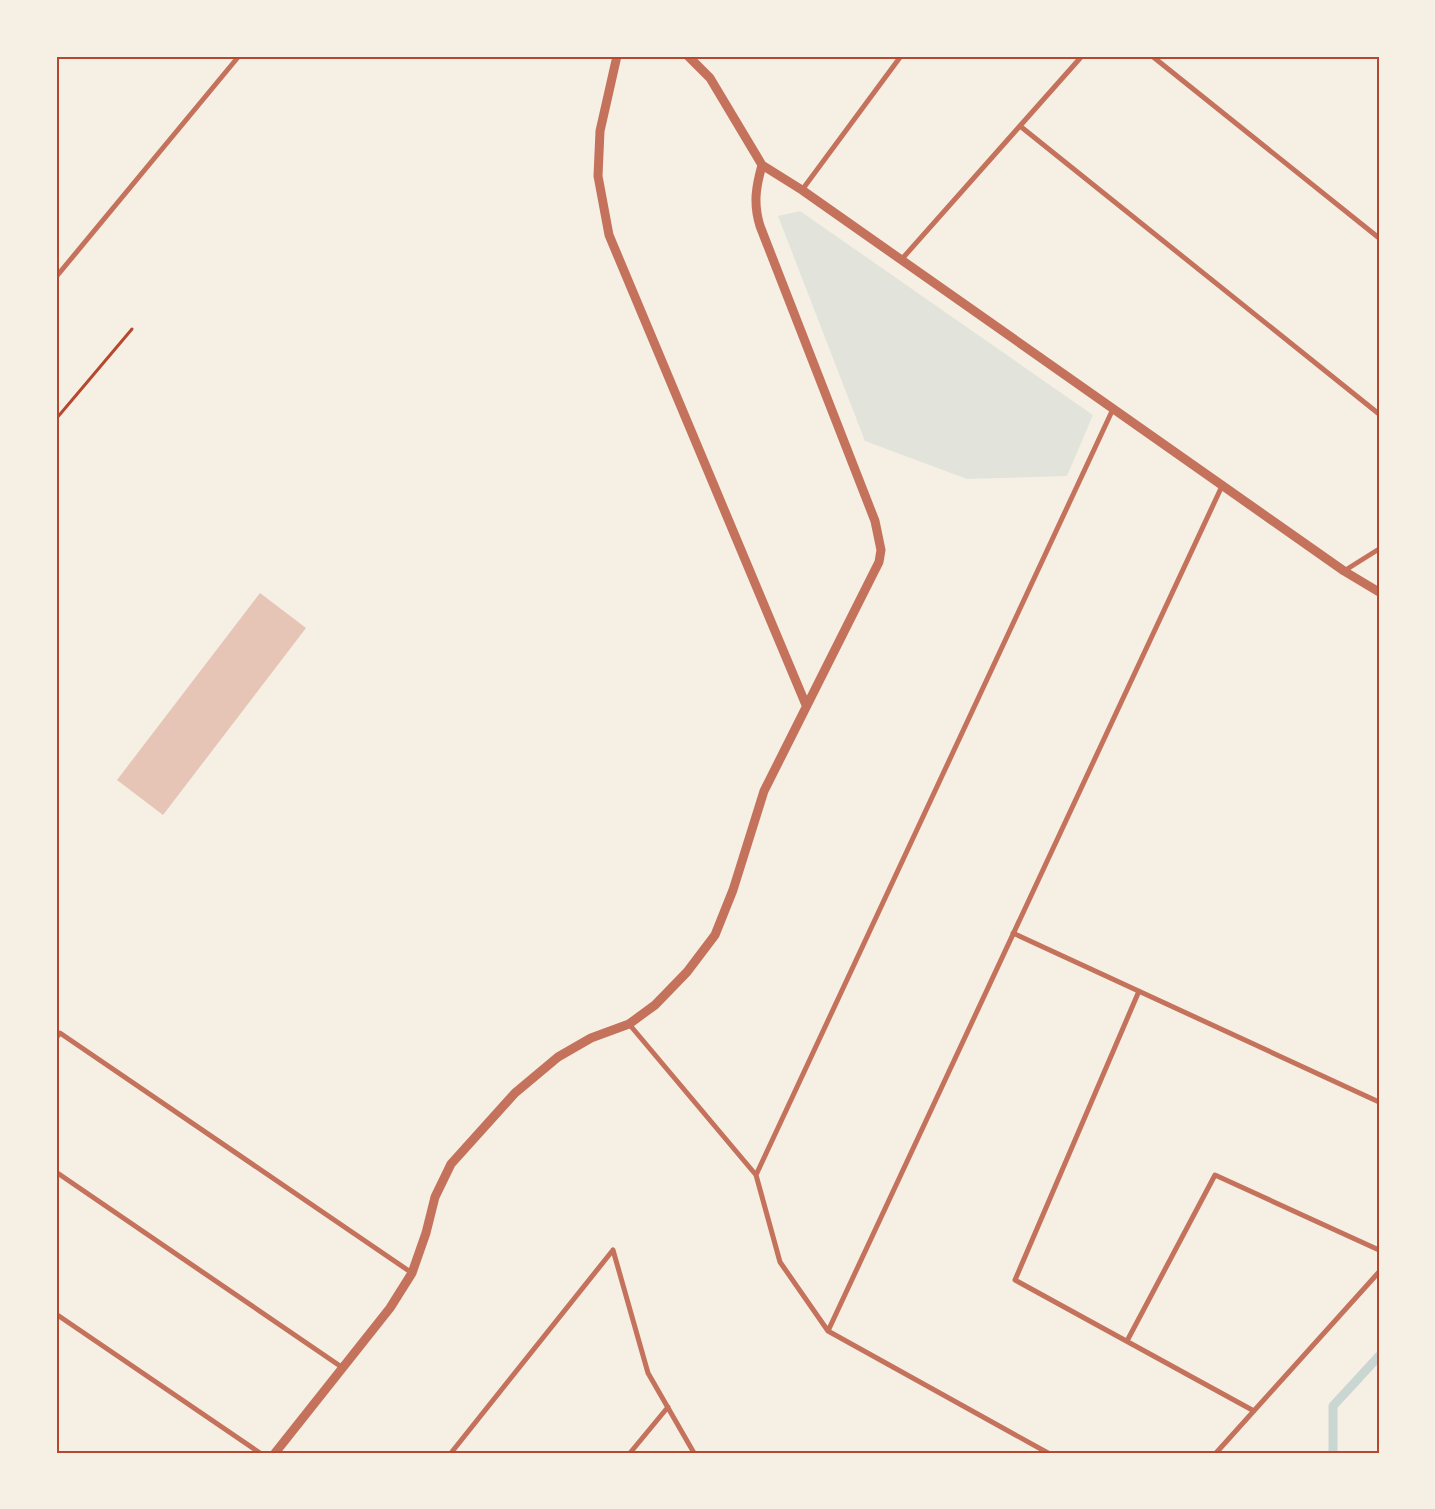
<svg xmlns="http://www.w3.org/2000/svg" width="1435" height="1509" font-family="Roboto,sans-serif">
  <style>
    .green { fill: #e2e4dc }
    .lines { fill: none; stroke-linecap: round; stroke-linejoin: round }
    .stream { stroke: #c9d6d2; stroke-width: 9 }
    .building { fill: #e6c5b7 }
    .path { stroke: #b5482f; stroke-width: 3 }
    .minor { stroke: #c5725c; stroke-width: 5 }
    .tertiary { stroke: #c5725c; stroke-width: 9 }
    .neatline { fill: none; stroke: #b5482f; stroke-width: 2 }
  </style>
  <rect width="100%" height="100%" fill="#f6efe4"/>
  <path class="green" d="M800,211L1093,415L1067,476L967,479L865,441L778,216Z"/>
  <g class="lines">
    <path class="stream" d="M1333,1453V1406L1379,1356"/>
  </g>
  <path class="building" d="M260,593L306,628L163,815L117,780Z"/>
  <g class="lines">
    <path class="path" d="M56,419L132,329"/>
    <path class="minor" d="M1152,56L1379,238
      M1020,126L1379,414
      M802,190L901,56
      M901,260L1082,56
      M56,277L239,56
      M1344,571L1379,549
      M1013,933L1379,1102
      M1139,991L1015,1280L1254,1411
      M629,1024L756,1175L780,1262L828,1331L1048,1453
      M56,1038L60,1033L412,1273
      M56,1172L343,1368
      M756,1175L1113,409
      M613,1250L648,1373L694,1453
      M56,1314L260,1453
      M828,1331L1222,486
      M1127,1341L1215,1175L1379,1250
      M451,1453L613,1250
      M630,1453L668,1407
      M1216,1453L1379,1272"/>
    <path class="tertiary" d="M617,56L600,131L598,176L609,235L806,705
      M688,56L710,78L762,165L802,190L1344,571L1379,592
      M275,1453L390,1308L412,1273L426,1233L435,1197L451,1164L515,1093L558,1057L591,1038L629,1024L655,1005L687,972L715,935L733,890L764,791L879,562L881,550L875,521L760,226C753,203 756,187 762,165"/>
  </g>
  <rect width="1435" height="1509" fill="none" stroke="#f6efe4" stroke-width="115"/>
  <rect x="58" y="58" width="1320" height="1394" class="neatline"/>
</svg>
